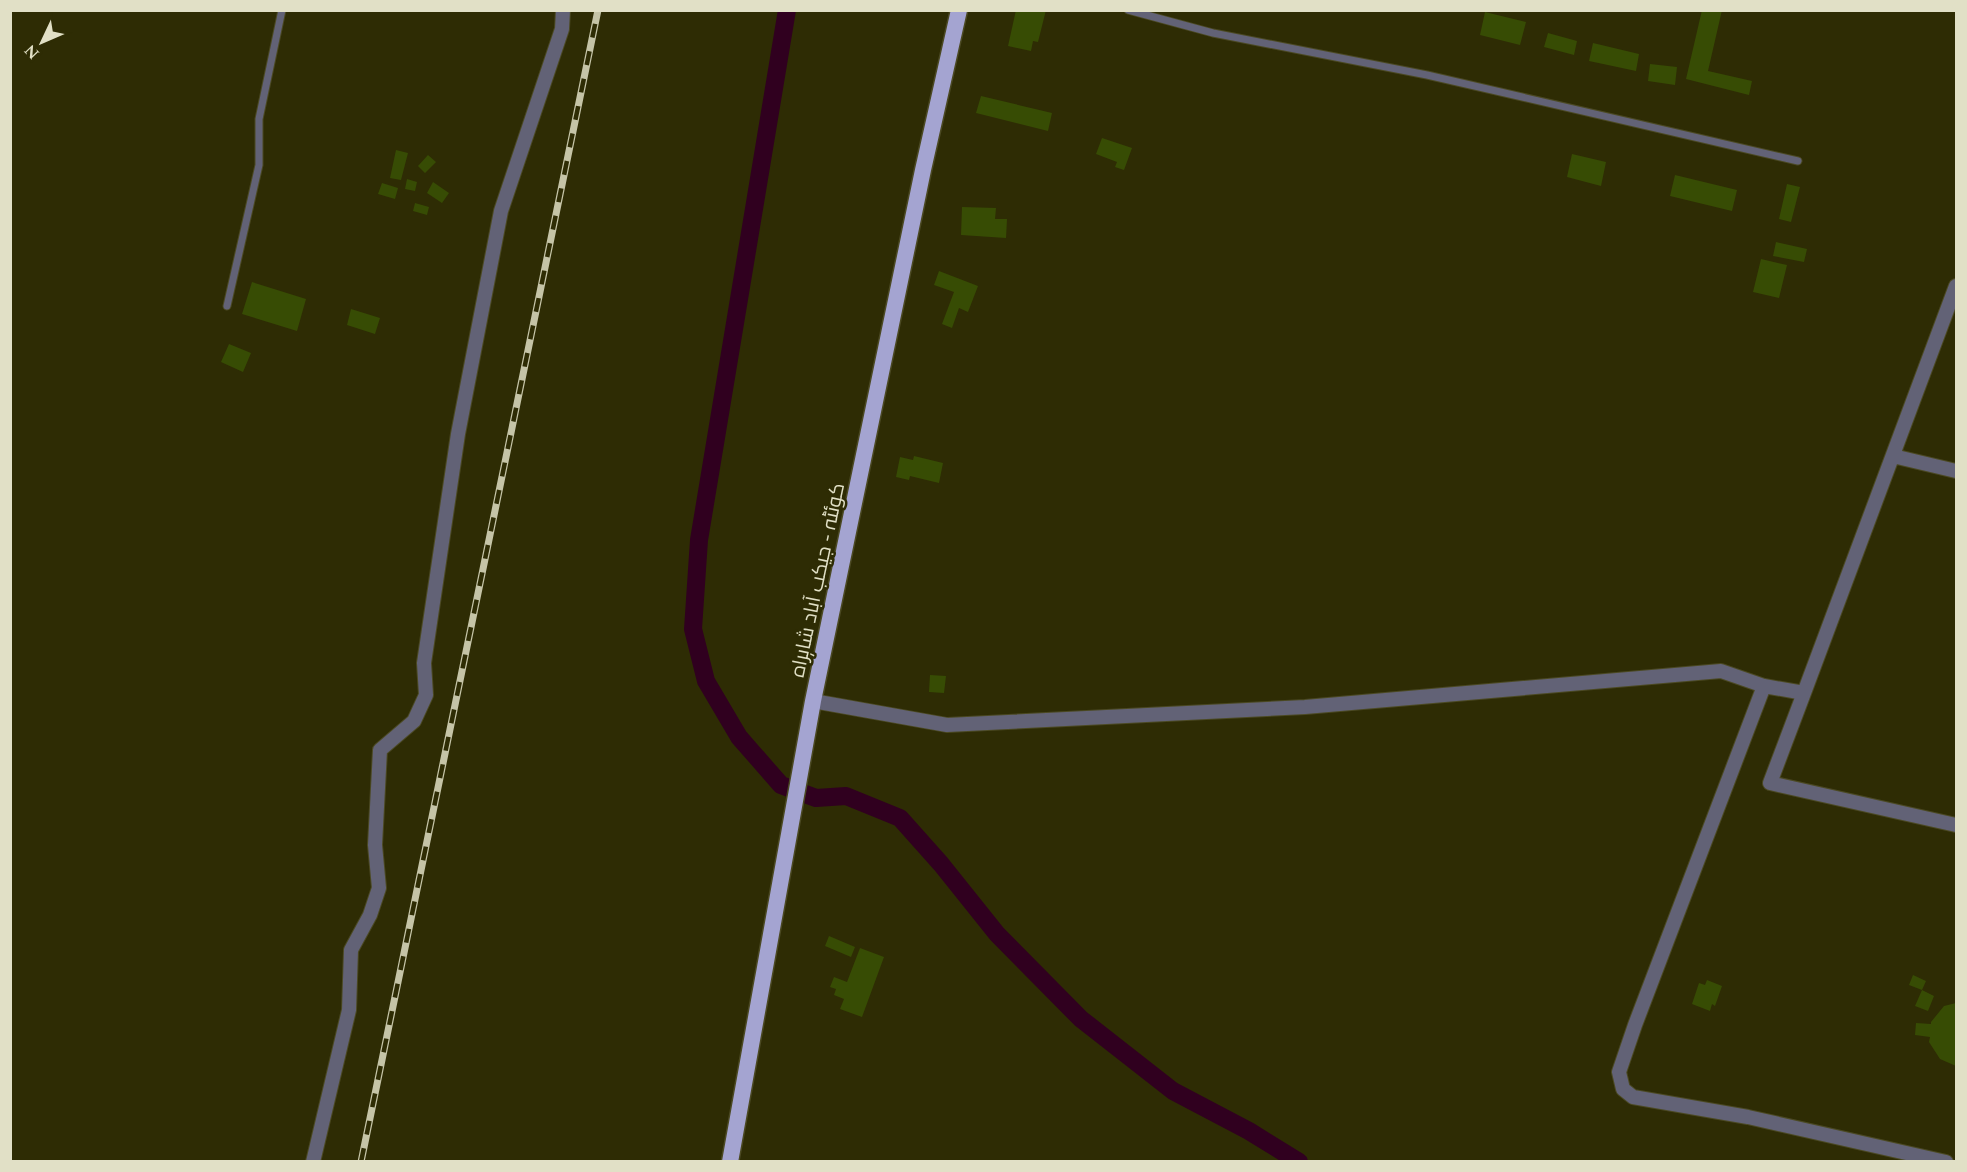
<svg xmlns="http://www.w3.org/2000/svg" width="1967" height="1172" font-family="Spectral,Cairo,serif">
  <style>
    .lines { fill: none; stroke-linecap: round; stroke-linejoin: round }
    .canal { stroke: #30001f; stroke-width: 18 }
    .building { fill: #374c04 }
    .service-casing { stroke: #4b4923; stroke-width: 9 }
    .minor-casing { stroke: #4b4923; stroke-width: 16 }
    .trunk-casing { stroke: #4b4923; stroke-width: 19 }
    .service { stroke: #626276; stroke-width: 7 }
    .minor { stroke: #626276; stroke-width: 14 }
    .trunk { stroke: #a4a4d1; stroke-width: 16 }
    .rail-casing { stroke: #c5c4a7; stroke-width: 7 }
    .rail { stroke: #2e2c04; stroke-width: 4.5; stroke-dasharray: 14; stroke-linecap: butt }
    .labels { text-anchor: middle; stroke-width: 5; stroke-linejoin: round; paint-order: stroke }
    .street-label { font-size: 20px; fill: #e1e0c6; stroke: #2e2c04 }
  </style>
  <rect width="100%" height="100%" fill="#2e2c04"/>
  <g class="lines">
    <path class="canal" d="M787,10L699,540L693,629L706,681L739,737L781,785L816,798L846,796L900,818L941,864L997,934L1081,1019L1173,1091L1249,1131L1299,1162"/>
  </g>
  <path class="building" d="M1016,10H1046L1038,42L1033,41L1031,51L1008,46Z
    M1702,10H1722L1708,71L1752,81L1749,95L1686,79Z
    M1485,12L1526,22L1520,45L1480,35Z
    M1548,33L1577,41L1574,55L1544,47Z
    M1593,43L1639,54L1636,71L1589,61Z
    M1650,64L1677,67L1675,85L1648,81Z
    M981,96L1052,113L1048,131L976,113Z
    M1102,138L1132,148L1124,170L1115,167L1117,162L1096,154Z
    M396,150L408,153L401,180L390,178Z
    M1572,154L1606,162L1601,186L1567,177Z
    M428,155L436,162L425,173L418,166Z
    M1675,175L1737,190L1732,211L1670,196Z
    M407,179L417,182L415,191L405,189Z
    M433,182L449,193L442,203L427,193Z
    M382,183L398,188L395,199L378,194Z
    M1787,184L1800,187L1791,222L1779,219Z
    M415,203L429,207L427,215L413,211Z
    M962,207L996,208L995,219H1007L1006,238L961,235Z
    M1776,242L1807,249L1804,262L1773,256Z
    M1761,259L1787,265L1779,298L1753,292Z
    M939,271L978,286L968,312L959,308L952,328L942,324L954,292L934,285Z
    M252,282L306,299L297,331L242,314Z
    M351,309L380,318L375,334L347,325Z
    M229,344L251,353L243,372L221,362Z
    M914,456L943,463L939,483L910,476L909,480L896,477L900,457L913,460Z
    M930,675L946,676L944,693L929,692Z
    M829,936L855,947L851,957L825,946Z
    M860,948L884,957L862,1017L840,1009L844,999L834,995L836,989L830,987L834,977L847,982Z
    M1913,975L1926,981L1922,990L1909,985Z
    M1707,980L1722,986L1715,1006L1712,1004L1710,1011L1692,1004L1699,983L1705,985Z
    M1922,990L1934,996L1928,1011L1915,1006Z
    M1956,1003V1066L1940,1059L1929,1042L1930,1037L1915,1035L1916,1023L1931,1024V1022L1944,1006Z"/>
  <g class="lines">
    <g class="service-casing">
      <path id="service" d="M1128,10L1213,33L1427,75L1798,161
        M227,306L259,165V119L282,10"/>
    </g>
    <g class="minor-casing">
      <path id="minor" d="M1893,456L1956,471
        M1764,686L1635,1025L1619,1072L1623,1089L1633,1097L1748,1117L1946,1162
        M1804,693L1770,783L1956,825
        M813,701L947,725L1305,707L1721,671L1764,686L1804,693L1956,286
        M313,1162L349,1010L351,950L370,915L379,888L375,845L380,750L414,721L426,695L424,663L458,434L501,211L562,29L563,10"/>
    </g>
    <g class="trunk-casing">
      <path id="trunk" d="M730,1162L813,701L923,170L959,10"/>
    </g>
    <use href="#service" class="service"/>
    <use href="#minor" class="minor"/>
    <use href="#trunk" class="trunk"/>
    <g class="rail-casing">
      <path id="rail" d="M361,1162L598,10"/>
    </g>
    <use href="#rail" class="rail"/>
  </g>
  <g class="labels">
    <g class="street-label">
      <text transform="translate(817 580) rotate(-78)" y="7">کوئٹہ - جیکب آباد شاہراہ</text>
    </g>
  </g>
  <rect width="1967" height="1172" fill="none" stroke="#e1e0c6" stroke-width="24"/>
  <g transform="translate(42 42) rotate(226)" stroke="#2e2c04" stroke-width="4.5" paint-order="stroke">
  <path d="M0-4.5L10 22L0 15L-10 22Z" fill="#e1e0c6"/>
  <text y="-9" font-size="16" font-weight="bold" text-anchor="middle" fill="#e1e0c6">N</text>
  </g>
</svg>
